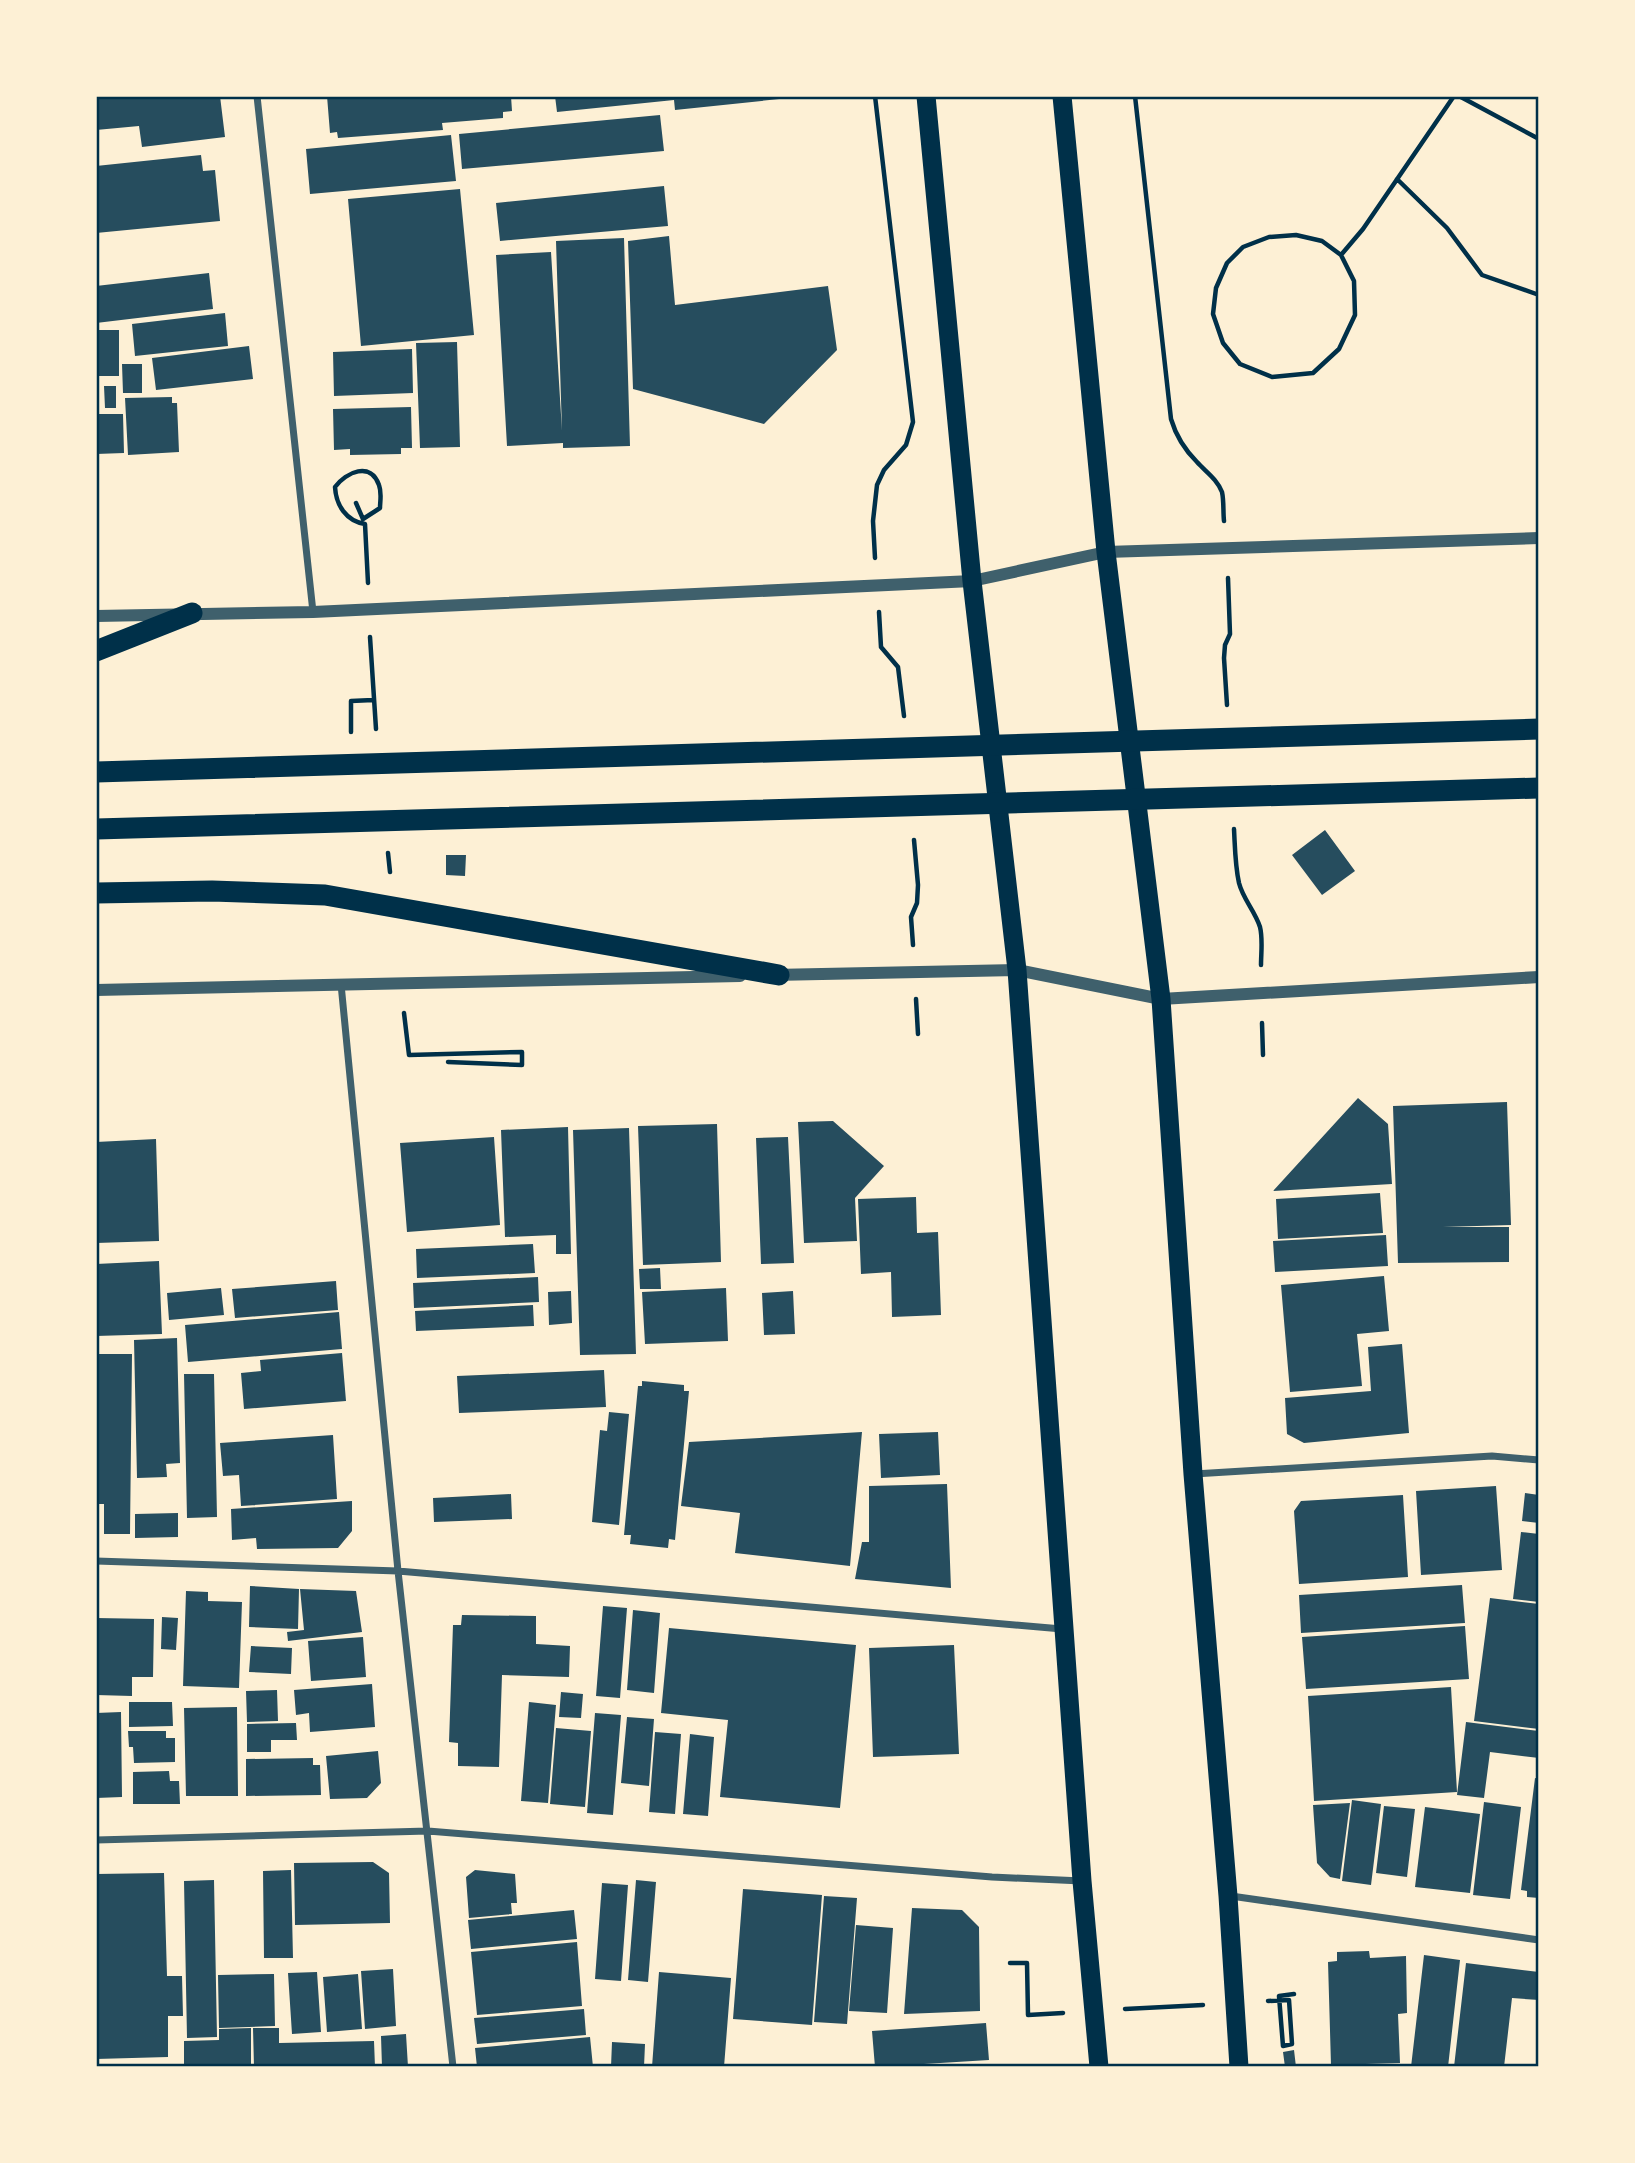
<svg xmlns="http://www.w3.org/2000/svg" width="1635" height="2163" font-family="'Fira Sans Condensed',sans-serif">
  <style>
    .building { fill: #264d5e }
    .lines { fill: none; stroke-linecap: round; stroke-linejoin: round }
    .path { stroke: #003049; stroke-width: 4.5 }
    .minor { stroke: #3f606c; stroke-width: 7 }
    .tertiary { stroke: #3f606c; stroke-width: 12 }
    .trunk { stroke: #003049; stroke-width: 19 }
    .motorway { stroke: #003049; stroke-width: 21 }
    .neatline { fill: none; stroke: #003049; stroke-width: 2.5 }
  </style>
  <rect width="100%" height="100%" fill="#fdf0d5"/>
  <path class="building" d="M96,96H220L225,137L142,147L139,126L96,130Z
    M327,96H511L512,111L503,112V118L442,123L443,130L338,138L337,132L330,133Z
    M555,96H789V98L675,110L674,100L557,112Z
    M660,115L664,151L462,169L459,134Z
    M451,135L456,181L310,194L306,149Z
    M201,155L203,171L215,170L220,221L96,233V166Z
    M664,186L668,226L500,241L496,203Z
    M460,189L474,335L361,346L348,199Z
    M669,236L675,305L828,286L837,350L764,424L633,389L628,241Z
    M624,238L630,446L563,448V443L507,446L496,255L551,252L562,431L556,241Z
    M209,273L213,309L96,323V286Z
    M225,313L228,346L135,356L132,324Z
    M96,330H119V376H96Z
    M457,342L460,447L420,448L416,343Z
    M249,346L253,379L156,390L152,358Z
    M412,349L413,393L334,396L333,352Z
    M122,364H142V393H123Z
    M104,386H116V408H105Z
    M172,397V403H177L179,452L128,455L125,398Z
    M411,407L412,448H401V454L350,455V449L334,450L333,409Z
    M96,414H123L124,453L96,454Z
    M1325,830L1355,871L1322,895L1292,855Z
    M446,855H466L465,876L446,875Z
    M1358,1098L1388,1124L1392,1184L1273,1191Z
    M1507,1102L1511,1225L1443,1227H1509V1262L1398,1263L1393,1106Z
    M833,1121L884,1166L855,1198L857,1241L804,1243L798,1122Z
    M717,1124L721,1262L643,1265L638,1126Z
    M568,1127L571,1254H556V1235L505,1237L501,1130Z
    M629,1128L636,1354L580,1355L573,1130Z
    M494,1137L500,1225L407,1232L400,1143Z
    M788,1137L794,1263L761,1264L756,1138Z
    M156,1139L159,1241L96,1243V1142Z
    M1380,1193L1383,1233L1278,1239L1276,1199Z
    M916,1197L917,1233L938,1232L941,1315L892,1317L891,1272L861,1274L858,1199Z
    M1386,1235L1388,1266L1275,1272L1273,1241Z
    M533,1244L535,1273L417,1278L416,1249Z
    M159,1261L162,1334L96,1336V1264Z
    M660,1268L661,1289H640L639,1269Z
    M1384,1276L1389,1331L1357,1334L1362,1386L1290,1392L1281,1285Z
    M538,1277L539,1302L414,1308L413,1283Z
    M336,1281L338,1310L235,1318L232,1289Z
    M221,1288L224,1315L169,1320L167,1293Z
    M726,1288L728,1341L645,1344L642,1292Z
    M571,1291L572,1323L549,1325L548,1292Z
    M793,1291L795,1334L764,1335L762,1293Z
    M533,1305L534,1326L416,1331L415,1311Z
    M339,1312L342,1349L188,1362L185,1325Z
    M177,1338L180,1463L166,1464L167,1477L137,1478L134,1340Z
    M1402,1344L1409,1433L1304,1443L1287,1434L1285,1398L1371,1391L1368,1347Z
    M342,1353L346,1401L244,1409L241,1373L261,1371L260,1360Z
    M96,1354H132L130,1534H104V1504H96Z
    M604,1370L606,1407L459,1413L457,1376Z
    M184,1374H214L217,1517L187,1518Z
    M642,1381L684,1385V1391H689L675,1540L669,1539L668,1548L630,1544L631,1535H624L638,1386H642Z
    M609,1412L629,1414L619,1525L592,1522L600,1430L607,1431Z
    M862,1432L850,1566L735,1553L740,1513L681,1506L689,1442Z
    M938,1432L940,1475L881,1478L879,1434Z
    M333,1435L337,1499L241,1506L239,1475L223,1476L220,1443Z
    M947,1484L951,1588L855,1579L862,1542H869V1486Z
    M1496,1486L1502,1570L1421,1575L1416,1491Z
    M1525,1493L1539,1495V1523L1522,1521Z
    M511,1494L512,1519L434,1522L433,1498Z
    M1403,1495L1408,1577L1299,1584L1294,1511L1301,1501Z
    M352,1501V1531L338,1548L257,1549L256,1538L232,1540L231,1509Z
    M178,1513V1537L135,1538V1514Z
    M1521,1532L1539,1534V1602L1513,1599Z
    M1462,1585L1465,1623L1301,1633L1299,1595Z
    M250,1586L299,1589L298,1629L249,1627Z
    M300,1589L356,1591L362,1632L288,1641L287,1632L304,1630Z
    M186,1591L208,1592V1601L242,1602L239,1688L183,1686Z
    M1490,1598L1539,1604V1729L1474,1721Z
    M603,1606L627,1608L620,1698L596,1696Z
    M633,1610L660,1613L654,1693L627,1690Z
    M462,1615L536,1616V1644L570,1646L569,1677L502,1675L499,1767L458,1766V1743L449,1742L453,1625H461Z
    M162,1617L178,1618L176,1650L161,1649Z
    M96,1618L154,1619L153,1677H132V1696L96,1695Z
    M1465,1626L1469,1679L1306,1689L1302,1637Z
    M669,1628L856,1645L840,1808L720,1797L728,1720L661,1713Z
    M363,1637L366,1677L311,1681L308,1641Z
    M954,1645L959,1754L873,1757L869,1648Z
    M251,1646L292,1648L291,1674L249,1672Z
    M372,1684L375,1727L310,1732L309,1713L296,1715L294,1690Z
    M1451,1687L1457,1792L1314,1801L1308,1696Z
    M277,1690L278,1721L247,1722L246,1691Z
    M561,1692L583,1694L581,1718L559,1717Z
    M129,1702H172L173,1726L129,1727Z
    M529,1702L556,1705L548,1803L521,1801Z
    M237,1707L238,1796H186L184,1708Z
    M121,1712L122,1797L96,1798V1713Z
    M595,1713L621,1715L613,1815L587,1813Z
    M627,1717L654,1719L649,1786L621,1783Z
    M1466,1722L1539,1731V1758L1490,1752L1484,1798L1457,1795Z
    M296,1723L297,1740H271V1752H247V1724Z
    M556,1728L591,1731L585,1807L550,1804Z
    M128,1731H166V1738H175V1762L134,1763L133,1747H129Z
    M655,1732L681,1734L675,1814L649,1812Z
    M690,1734L714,1737L708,1816L683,1814Z
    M378,1751L381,1783L367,1798L330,1799L326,1756Z
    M313,1758V1765H320L321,1795L246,1796V1759Z
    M169,1771L170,1781H179L180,1804H133V1772Z
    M1535,1778L1539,1779V1898L1527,1897V1891L1521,1890Z
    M1352,1800L1381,1804L1371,1885L1342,1881Z
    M1484,1802L1521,1807L1510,1899L1473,1895Z
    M1350,1803L1340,1879L1330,1877L1317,1863L1313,1805Z
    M1384,1806L1415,1809L1407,1877L1376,1873Z
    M1425,1807L1480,1814L1470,1893L1415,1887Z
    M373,1862L389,1873L390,1923L295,1925L294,1863Z
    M291,1870L293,1958H264L263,1871Z
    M475,1870L515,1874L517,1903H511L512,1914L469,1918L466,1877Z
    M164,1873L167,1976H182L183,2016H168V2057L96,2059V1874Z
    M214,1880L217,2037L187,2038L184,1881Z
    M636,1880L656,1882L648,1982L628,1980Z
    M602,1883L628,1885L621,1981L595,1979Z
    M743,1889L822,1895L812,2025L733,2019Z
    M824,1896L857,1898L847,2024L814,2022Z
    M912,1908L962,1910L979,1927L980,2011L904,2014Z
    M574,1910L577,1939L471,1949L468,1920Z
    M856,1925L893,1928L887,2013L849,2011Z
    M577,1942L582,2006L477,2015L471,1952Z
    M1369,1951L1370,1958L1406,1956L1407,2013L1398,2014L1400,2063L1331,2065L1328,1962L1337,1961V1952Z
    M1424,1955L1460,1960L1448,2067H1411Z
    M1466,1963L1539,1972V2000L1512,1998L1504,2067H1454Z
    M393,1969L396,2026L365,2029L361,1971Z
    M317,1972L321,2032L292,2034L288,1973Z
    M659,1972L731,1978L724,2067H652Z
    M274,1974L275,2026L219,2028L218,1975Z
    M358,1974L362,2029L327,2032L323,1977Z
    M584,2009L586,2035L477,2044L474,2018Z
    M986,2023L989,2060L875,2067L872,2031Z
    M251,2028V2067H184V2041L219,2040V2029Z
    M253,2028H279V2043L374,2041L375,2067H254Z
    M406,2034L408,2067H382L381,2036Z
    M590,2037L593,2067H477L475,2048Z
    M612,2042L645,2044L644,2067H611Z
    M1294,2050L1296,2067H1285L1283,2052Z"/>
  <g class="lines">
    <path class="path" d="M875,96L913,422L906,445L884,470L877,485L873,521L875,558
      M1135,96L1171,419C1176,436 1185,450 1197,462C1206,472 1217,479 1222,492C1224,501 1223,512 1224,521
      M1459,96L1539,139
      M1397,179L1447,228L1482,275L1539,295
      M1296,235L1322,241L1341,255L1354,281L1355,315L1339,349L1313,373L1272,377L1240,364L1223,343L1213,314L1216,288L1227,263L1243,247L1269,237Z
      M1341,255L1363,229L1454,96
      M356,503L363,519L380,508C380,501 382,493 379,485C371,461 346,472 335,487C336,505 346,521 365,524L368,583
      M879,612L881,647L898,667L904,716
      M370,637L376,729
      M1227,705L1224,658L1225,645L1230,634L1228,578
      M351,732V701L373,700
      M1234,829C1235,847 1235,865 1239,883C1243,899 1255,911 1260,927C1263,939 1261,953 1261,965
      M388,853L390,872
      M913,945L911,917L917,903L918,885L914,840
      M916,999L918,1034
      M404,1013L409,1055L522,1052V1065L448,1062
      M1262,1023L1263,1055
      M1010,1963H1027L1028,2015L1063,2013
      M1268,2001L1289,2000L1292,2044L1283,2046L1279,1996L1294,1994
      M1125,2009L1203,2005"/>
    <path class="minor" d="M257,96L313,612
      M341,984L398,1571L453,2067
      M1194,1474L1492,1456L1539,1460
      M96,1561L398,1571L1062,1629
      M96,1840L428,1831L992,1877L1082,1881
      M1231,1896L1539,1940"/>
    <path class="tertiary" d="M96,616L313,612L972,581L1106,552L1539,538
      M773,975L1017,970L1161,999L1539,977
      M96,990L740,976"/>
    <path class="trunk" d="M926,96L972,581L1017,970L1082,1881L1099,2067
      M1062,96L1106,552L1161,999L1193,1474L1228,1896L1239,2067"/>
    <path class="motorway" d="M96,651L192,613
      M96,772L1539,729
      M96,829L1539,788
      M96,893L212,891L325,895L779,975"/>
  </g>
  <rect width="1635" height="2163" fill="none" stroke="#fdf0d5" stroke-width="196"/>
  <rect x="98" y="98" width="1439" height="1967" class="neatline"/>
</svg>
